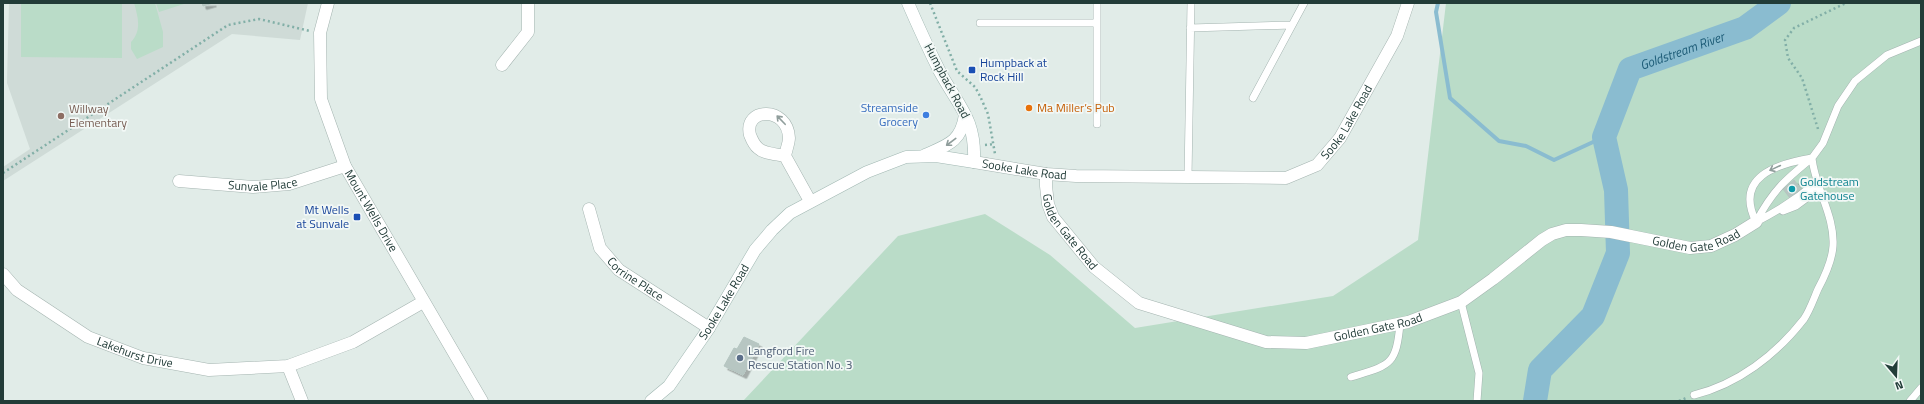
<svg xmlns="http://www.w3.org/2000/svg" width="1924" height="404" font-family="'Titillium Web',sans-serif">
  <style>
    .built { fill: #cfdbd7 }
    .green { fill: #badcc8 }
    .lines { fill: none; stroke-linecap: round; stroke-linejoin: round }
    .stream { stroke: #8abcd0; stroke-width: 4 }
    .river { stroke: #8abcd0; stroke-width: 24 }
    .building { fill: #b7c6c2; stroke: #b4c5c0; filter: url(#shadow) }
    .lane-casing { stroke: #a4b4b0; stroke-width: 8 }
    .street-casing { stroke: #a4b4b0; stroke-width: 13 }
    .secondary-casing { stroke: #a0b7b2; stroke-width: 13 }
    .path { stroke: #82afa7; stroke-width: 2.5; stroke-dasharray: 2 3; stroke-linecap: butt }
    .lane { stroke: #fff; stroke-width: 7 }
    .street { stroke: #fff; stroke-width: 12 }
    .secondary { stroke: #fff; stroke-width: 12 }
    .oneway { stroke: #909e9c }
    .transit-dot { fill: #1a4fb4; stroke: #f2f8f6; stroke-width: 1.5 }
    .food-dot { fill: #e8710a; stroke: #f2f8f6; stroke-width: 1.5 }
    .shop-dot { fill: #3f7fe0; stroke: #f2f8f6; stroke-width: 1.5 }
    .education-dot { fill: #8d6e63; stroke: #f2f8f6; stroke-width: 1.5 }
    .culture-dot { fill: #0f9aa8; stroke: #f2f8f6; stroke-width: 1.5 }
    .service-dot { fill: #5c6f8a; stroke: #f2f8f6; stroke-width: 1.5 }
    .labels { text-anchor: middle; stroke-width: 3.5; stroke-linejoin: round; paint-order: stroke }
    .transit-label { font-size: 12px; fill: #164399; stroke: #f2f8f6; text-anchor: start }
    .street-label { font-size: 12px; fill: #223c38; stroke: #f2f8f6 }
    .shop-label { font-size: 12px; fill: #366cbe; stroke: #f2f8f6; text-anchor: end }
    .food-label { font-size: 12px; fill: #c56008; stroke: #f2f8f6; text-anchor: start }
    .education-label { font-size: 12px; fill: #785e54; stroke: #f2f8f6; text-anchor: start }
    .culture-label { font-size: 12px; fill: #0d838f; stroke: #f2f8f6; text-anchor: start }
    .service-label { font-size: 12px; fill: #4e5e75; stroke: #f2f8f6; text-anchor: start }
    .water-label { font-size: 13px; font-style: italic; fill: #1d5c77; stroke: #f2f8f6 }
  </style>
  <defs>
    <filter id="shadow"><feDropShadow dx="3.5" dy="3.5" stdDeviation="0" flood-color="#0004"/></filter>
  </defs>
  <rect width="100%" height="100%" fill="#e1ece8"/>
  <path class="built" d="M9,3H308L300,40L232,34L3,181V167L30,149L7,83Z"/>
  <path class="green" d="M21,3H122V58L21,57Z
    M134,3H155L163,32V47L137,59L131,49V42C142,30 138,17 134,3Z
    M156,3H187L159,12Z
    M1446,3H1921V401H743L898,236L985,214L1050,255L1135,328L1333,296L1418,240Z"/>
  <g class="lines">
    <path class="stream" d="M1438,3L1436,12L1450,98L1499,141L1526,146L1554,160L1604,137"/>
    <path class="river" id="s1" d="M1535,401L1540,370L1593,316L1618,253L1616,190L1604,137L1630,69L1745,28L1779,3"/>
  </g>
  <path class="building" d="M202,3H213L203,6Z
    M1794,180L1801,189L1790,198L1783,189Z
    M744,337L759,344L743,375L724,366L734,348L737,349Z"/>
  <g class="lines">
    <g class="lane-casing">
      <path id="lane" d="M1097,3V124
        M980,23H1096
        M1190,28L1291,25
        M1253,98L1304,3
        M1188,177L1191,3
        M1783,211L1796,206L1819,189
        M1756,222C1734,177 1776,164 1812,158
        M1756,222C1773,190 1785,180 1812,158
        M1756,222C1778,211 1798,198 1817,182
        M1461,302L1479,373L1477,401
        M1351,377C1390,365 1396,366 1400,324
        M1694,395C1738,384 1776,355 1804,319C1810,310 1814,298 1818,289C1825,276 1832,261 1833,246C1835,216 1815,188 1812,158L1823,143L1838,106L1855,81L1887,55L1921,41
        M1910,401L1921,388"/>
    </g>
    <g class="street-casing">
      <g id="street">
        <path id="s2" d="M328,3L320,33L321,99L345,166L482,401"/>
        <path d="M502,65L528,32V3"/>
        <path d="M785,156C777,154 764,154 758,148C754,145 752,140 750,135C743,107 788,106 789,138C789,143 786,150 785,156L810,201"/>
        <path id="s3" d="M974,162L1046,174L1076,176L1286,178L1317,165L1340,138L1397,36L1408,3"/>
        <path id="s4" d="M1046,174V186L1048,204L1053,217L1094,267L1139,303L1266,342L1306,343L1408,322L1461,302L1493,279L1542,240L1552,234L1566,230H1581L1611,232L1690,248L1711,246L1735,235L1756,222"/>
        <path id="s5" d="M179,181L253,187L289,184L345,166"/>
        <path id="s6" d="M589,209L600,248L619,270L709,328"/>
        <path id="s7" d="M3,274L17,290L88,337L143,358L209,370L288,366L353,342L423,302"/>
        <path d="M288,366L302,401"/>
      </g>
    </g>
    <g class="secondary-casing">
      <g id="secondary">
        <path d="M925,155C948,145 961,142 965,115"/>
        <path id="s8" d="M651,401L669,386L709,328L755,250L772,230L790,213L867,172L906,157L936,156L974,162C976,119 959,107 940,72C929,50 918,26 908,3"/>
      </g>
    </g>
    <path class="path" d="M930,3L957,71L975,87L980,96L988,114L995,154
      M1818,129L1802,78L1788,58L1785,40L1794,28L1846,3
      M985,145L994,144
      M3,173L228,25L259,19L310,31
      M1679,401L1686,398"/>
    <use href="#lane" class="lane"/>
    <use href="#street" class="street"/>
    <use href="#secondary" class="secondary"/>
  </g>
  <defs><path id="oneway-shaft" d="M-6 0H5M1.5-3L5.5 0L1.5 3" fill="none" stroke-width="1.6" stroke-linecap="round" stroke-linejoin="round"/></defs>
  <g class="oneway">
    <use href="#oneway-shaft" transform="translate(781 120) rotate(-134)"/>
    <use href="#oneway-shaft" transform="translate(951 142) rotate(143)"/>
    <use href="#oneway-shaft" transform="translate(1775 168) rotate(155)"/>
  </g>
  <g class="transit-dot">
    <rect x="968" y="66" width="8" height="8" rx="2"/>
    <rect x="353" y="213" width="8" height="8" rx="2"/>
  </g>
  <circle class="food-dot" cx="1029" cy="108" r="4"/>
  <circle class="shop-dot" cx="926" cy="115" r="4"/>
  <circle class="education-dot" cx="61" cy="116" r="4"/>
  <circle class="culture-dot" cx="1792" cy="189" r="4"/>
  <circle class="service-dot" cx="740" cy="358" r="4"/>
  <g class="labels">
    <g class="transit-label">
      <text x="980" y="67">Humpback at<tspan x="980" dy="14">Rock Hill</tspan></text>
      <text x="349" y="214" text-anchor="end">Mt Wells<tspan x="349" dy="14">at Sunvale</tspan></text>
    </g>
    <g class="street-label">
      <text transform="translate(947 81) rotate(62)" y="4">Humpback Road</text>
      <text dy="4" stroke="none"><textPath href="#s3" startOffset="399">Sooke Lake Road</textPath></text>
      <text dy="4" stroke="none"><textPath href="#s3" startOffset="51">Sooke Lake Road</textPath></text>
      <text dy="4" stroke="none"><textPath href="#s5" startOffset="84">Sunvale Place</textPath></text>
      <text dy="4" stroke="none"><textPath href="#s2" startOffset="220">Mount Wells Drive</textPath></text>
      <text dy="4" stroke="none"><textPath href="#s4" startOffset="65">Golden Gate Road</textPath></text>
      <text dy="4" stroke="none"><textPath href="#s4" startOffset="761">Golden Gate Road</textPath></text>
      <text dy="4" stroke="none"><textPath href="#s6" startOffset="88">Corrine Place</textPath></text>
      <text dy="4" stroke="none"><textPath href="#s8" startOffset="124">Sooke Lake Road</textPath></text>
      <text dy="4" stroke="none"><textPath href="#s4" startOffset="413">Golden Gate Road</textPath></text>
      <text dy="4" stroke="none"><textPath href="#s7" startOffset="156">Lakehurst Drive</textPath></text>
    </g>
    <g class="shop-label">
      <text x="918" y="112">Streamside<tspan x="918" dy="14">Grocery</tspan></text>
    </g>
    <g class="food-label">
      <text x="1037" y="112">Ma Miller’s Pub</text>
    </g>
    <g class="education-label">
      <text x="69" y="113">Willway<tspan x="69" dy="14">Elementary</tspan></text>
    </g>
    <g class="culture-label">
      <text x="1800" y="186">Goldstream<tspan x="1800" dy="14">Gatehouse</tspan></text>
    </g>
    <g class="service-label">
      <text x="748" y="355">Langford Fire<tspan x="748" dy="14">Rescue Station No. 3</tspan></text>
    </g>
    <g class="water-label">
      <text dy="5" stroke="none"><textPath href="#s1" startOffset="420">Goldstream River</textPath></text>
    </g>
  </g>
  <rect width="1924" height="404" fill="none" stroke="#223c38" stroke-width="8"/>
  <g transform="translate(1896 376) rotate(161)" stroke="#f2f8f6" stroke-width="3" paint-order="stroke">
  <path d="M0-3L7 15L0 10L-7 15Z" fill="#223c38"/>
  <text y="-6" font-size="11" font-weight="bold" text-anchor="middle" fill="#223c38">N</text>
  </g>
</svg>
